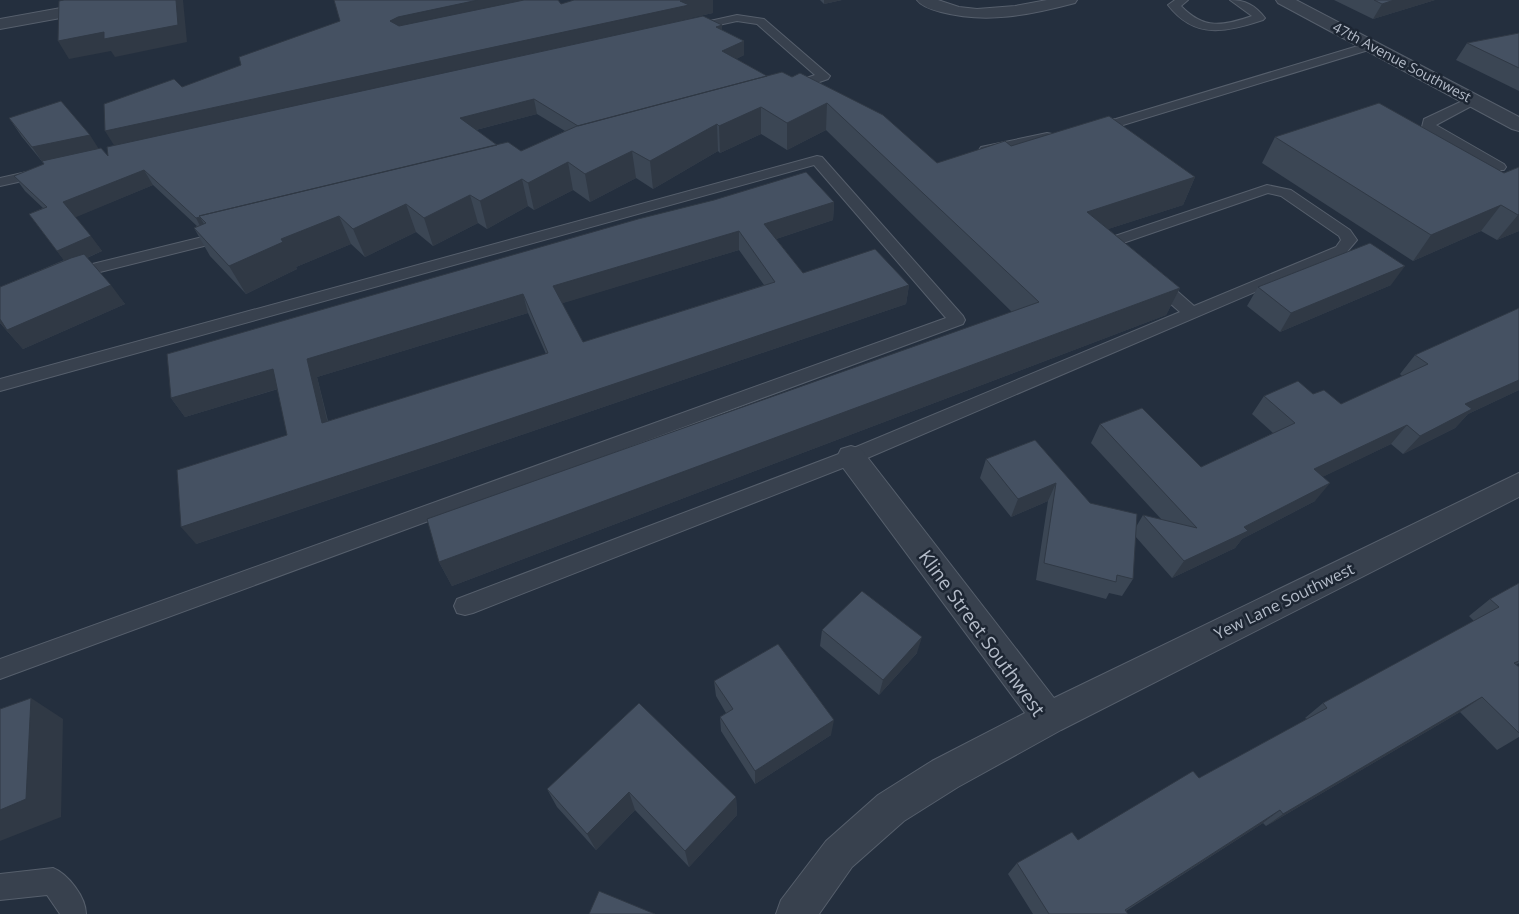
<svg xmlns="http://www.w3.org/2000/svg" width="1519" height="914" font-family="'Open Sans',sans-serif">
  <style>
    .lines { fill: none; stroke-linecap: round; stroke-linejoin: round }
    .lane-casing { stroke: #565f6c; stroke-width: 2 }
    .street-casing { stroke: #565f6c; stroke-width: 2 }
    .lane { fill: #38414e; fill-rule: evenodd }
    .street { fill: #38414e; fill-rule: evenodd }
    .wall { fill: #3b4654; fill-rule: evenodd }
    .shaded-wall { fill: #303945 }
    .building { fill: #455162; stroke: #303945; fill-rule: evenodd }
    .labels { text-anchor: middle; stroke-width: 5; stroke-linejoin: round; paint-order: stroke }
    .far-street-label { font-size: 14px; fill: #b4bcc9; stroke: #1d2633 }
    .street-label { font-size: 16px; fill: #b4bcc9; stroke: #1d2633 }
    .near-street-label { font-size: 19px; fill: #b4bcc9; stroke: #1d2633 }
  </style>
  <rect width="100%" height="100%" fill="#242f3e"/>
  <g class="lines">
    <g class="lane-casing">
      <path id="lane" d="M1175,0H1188L1181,6C1204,30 1223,26 1252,16L1230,0C1245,0 1255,5 1265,18L1263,20C1226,32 1195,40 1168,5Z
        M737,15L764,19L830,76L828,79L794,91H786L784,88L786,85L815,75L757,24L737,21L691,31L685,28L687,26Z
        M1371,42L1375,44L1377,46L1375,48L1123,125L1093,131L1086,127L1088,124L1116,119Z
        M1473,96L1479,100L1477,103L1436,125L1504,164L1506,167L1504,170H1494L1422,127L1424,119Z
        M1047,133L1052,134L1054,137L1052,140L986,154L979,150L981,147Z
        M817,156L822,157L963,316L965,320L963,324L0,679V659L946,318L814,165L0,391V379Z
        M40,169L45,170L47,173L45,176L0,186V178Z
        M1267,185L1291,190L1350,230L1357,240L1346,253L858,462L473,613L465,615L457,613L454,606L457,599L844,452L1180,312L1149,285L1147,281L1149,277L1155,276L1161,277L1194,306L1336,247L1341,240L1339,236L1281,196L1268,193L1123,243L1122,245L1133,255L1130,258H1120L1106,246L1112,237Z
        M227,231L232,233L234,236L232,239L72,279L66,278L64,274L66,270L72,269Z
        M53,868C68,874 86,897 86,914H60L47,895L0,900V874Z"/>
    </g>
    <g class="street-casing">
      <path id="street" d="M105,0H140L138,3L132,5L0,29V19Z
        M917,0H938L959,7L977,9L1015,6L1047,0H1077L1075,3C1030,15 986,24 941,12C933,10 922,7 917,0Z
        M1276,0H1296L1519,117V131L1512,129L1278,3Z
        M851,446L861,449L1054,698L1519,473V497L1061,730L958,787L904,821L852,867L819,914H776L781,900L826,841L878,795L932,761L1025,713L841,465L837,457L841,449Z"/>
    </g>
    <use href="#lane" class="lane"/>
    <use href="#street" class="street"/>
  </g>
  <path class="wall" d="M820,0H842L824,4Z
    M1334,0H1435L1373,19Z
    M561,4L713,13L690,18V19L722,30L744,41V55L736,59L767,76L782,72L937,163L1011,146L1195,177L1183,205L1108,229L1180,288L1166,315L452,586L439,562L1012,312L826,130L787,150L761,134L720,153L718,151L653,189L636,178L590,202L573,190L534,210L528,206L487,229L478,223L433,246L416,232L365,257L351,244L296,267L297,269L246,294L210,256L194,228L197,226L153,185L75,217L102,251L87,258L125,304L23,349L0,323V287L64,260L29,214L43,208L25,191L14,176L44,164L22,137L9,118L99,149L108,156L114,145L182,87ZM537,114L565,131L521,151L497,145L476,130Z
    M1519,33V91L1456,60L1467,43Z
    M1275,137L1504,173L1519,167V231L1497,240L1481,231L1413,261L1262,163Z
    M834,202L833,220L776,239L803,273L909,285L906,304L445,461L196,544L287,435L278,389L185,417L171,398ZM739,250L764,285L583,342L562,303ZM528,313L546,354L328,421L317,377Z
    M1391,285L1280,332L1247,306L1258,287Z
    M1519,308V390L1468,414L1455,428L1403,454L1391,444L1322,477L1315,501L1242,539L1235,548L1172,578L1135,536L1133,579L1122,596L1109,593L1106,599L1036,580L1048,501L1011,517L980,478L986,459L1035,440L1090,503L1136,527L1143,515L1162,520L1091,443L1100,424L1201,467L1273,433L1252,414L1264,396L1313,394L1341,404L1402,376L1400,374L1415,355Z
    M1519,583V663L1516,665L1519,667V737L1497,750L1460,712L1266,826L1263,823L1126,911L1128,914H1033L1008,874L1017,863L1078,840L1199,778L1307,719L1305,718L1323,703L1474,621L1469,616L1490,599Z
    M822,630L917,653L879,695L820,646Z
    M714,681L831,735L755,784L721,731L720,717L726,713L716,696Z
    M547,789L736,797L737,815L689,867L635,810L596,850L557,807Z"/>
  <path class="shaded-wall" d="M176,0H183L187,42L115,57L111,51L69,59L58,41L104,32Z
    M478,0H549L396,39L390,21L398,17Z
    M687,0H713V13L690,18V24L117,150L105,131Z
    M824,0H842L824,4Z
    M1394,0H1435L1373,19L1382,4Z
    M722,25V39L716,27Z
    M744,41V55L723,66L722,51Z
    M534,99L537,114L464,133L460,118Z
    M827,103L826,130L787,150V123Z
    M761,107V134L720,153L719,126Z
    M717,124L718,151L653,189L650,161Z
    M90,135L102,154L45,166L32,147Z
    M632,151L636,178L590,202L585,174Z
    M568,162L573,190L534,210L528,183Z
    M144,170L153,185L74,218L63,202Z
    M1195,177L1183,205L1077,239L1087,212Z
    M522,179L528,206L487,229L480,201Z
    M470,195L478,223L433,246L424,218Z
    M834,202L833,220L764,243V224Z
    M406,204L416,232L365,257L353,229Z
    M1501,205L1481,231L1413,261L1431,235Z
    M1519,214V231L1497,240L1518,215Z
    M339,216L351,244L296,267L297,269L246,294L229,266L281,239Z
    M200,217L209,233L204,234L196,218Z
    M739,231V250L557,305L553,286Z
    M91,236L102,251L68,266L57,251Z
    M1405,266L1391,285L1280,332L1291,313Z
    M111,285L125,304L23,349L0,323V319Z
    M909,285L906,304L445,461L196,544L181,527Z
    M1180,288L1166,315L452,586L439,562Z
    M523,294L528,313L317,377L332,441L322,423L307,359Z
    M273,369L284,387L185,417L171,398Z
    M1519,380V390L1468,414L1455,428L1403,454L1420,436L1465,404Z
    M1407,425L1391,444L1300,488L1314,469Z
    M1056,483L1048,501L1011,517L1018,499Z
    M1330,483L1315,501L1242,539L1235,548L1172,578L1184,561L1244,527Z
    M922,637L917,653L879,695L883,680Z
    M1482,697L1460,712L1266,826L1283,814Z
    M31,698L63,719L61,817L0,841V810Z
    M834,720L831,735L755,784V771Z
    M629,792L635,810L596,850L587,834Z
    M736,797L737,815L689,867L685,851Z
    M1280,810L1263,823L1120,914Z"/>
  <path class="building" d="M64,0H176L178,25L104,39V32L58,41L59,1Z
    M334,0H478L398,17L390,21L399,26L524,0H558L561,4L574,0H687L680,1L689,5L105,131L104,104L174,79L182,87L241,65L239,57L340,21Z
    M1374,0H1394L1382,4Z
    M703,16L722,25L716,27L744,41L722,51L767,76L578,126L534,99L460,118L497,145L199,216L200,217L196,218L144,170L63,202L91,236L57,251L29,214L47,207L14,176L44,164L42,161L101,148L108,156L107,147Z
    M1519,33V68L1467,43Z
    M782,72L792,77L800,73L883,115L937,163L1005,141L1011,146L1109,116L1195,177L1087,212L1180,288L439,562L427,519L1039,302L827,103L787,123L761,107L719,126L717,124L650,161L632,151L585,174L568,162L528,183L522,179L480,201L470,195L424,218L406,204L353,229L339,216L281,239L283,242L229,266L194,228L206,223L199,216L508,142L521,151L577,126Z
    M61,101L90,135L32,147L9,118Z
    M1379,103L1504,173L1519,167V214L1518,215L1501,205L1431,235L1275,137Z
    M806,172L834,202L764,224L803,273L875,249L909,285L438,443L181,527L177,470L287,435L273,369L171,398L167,354L638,219L714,200ZM739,231L775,282L583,342L553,286ZM523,294L548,353L322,423L307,359Z
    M1370,243L1405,266L1291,313L1258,287Z
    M84,254L111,285L7,330L0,319V287L71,258Z
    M1519,308V380L1465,404L1472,409L1420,436L1407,425L1314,469L1330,483L1244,527L1248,531L1184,561L1143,515L1197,528L1100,424L1142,408L1201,467L1295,423L1264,396L1298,381L1313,394L1324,390L1341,404L1428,364L1415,355Z
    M1035,440L1090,503L1137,514L1133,579L1117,575L1116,582L1044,563L1056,483L1018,499L986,459Z
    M1519,583V661L1514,663L1519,667V733L1482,697L1283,814L1280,810L1125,910L1128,914H1049L1017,863L1072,832L1078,840L1193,771L1199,778L1327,708L1323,703L1499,607L1490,599Z
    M862,591L922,637L883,680L822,630Z
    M778,644L834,720L755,771L720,717L733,709L714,681Z
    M31,698L26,799L0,810V709Z
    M639,703L736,797L685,851L629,792L587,834L547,789Z
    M599,891L655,914H589Z"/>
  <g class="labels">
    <g class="far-street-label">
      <text transform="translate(1402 62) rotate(28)" y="5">47th Avenue Southwest</text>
    </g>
    <g class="street-label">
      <text transform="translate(1284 601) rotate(-26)" y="6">Yew Lane Southwest</text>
    </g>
    <g class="near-street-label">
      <text transform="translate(982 633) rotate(54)" y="7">Kline Street Southwest</text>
    </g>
  </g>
</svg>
